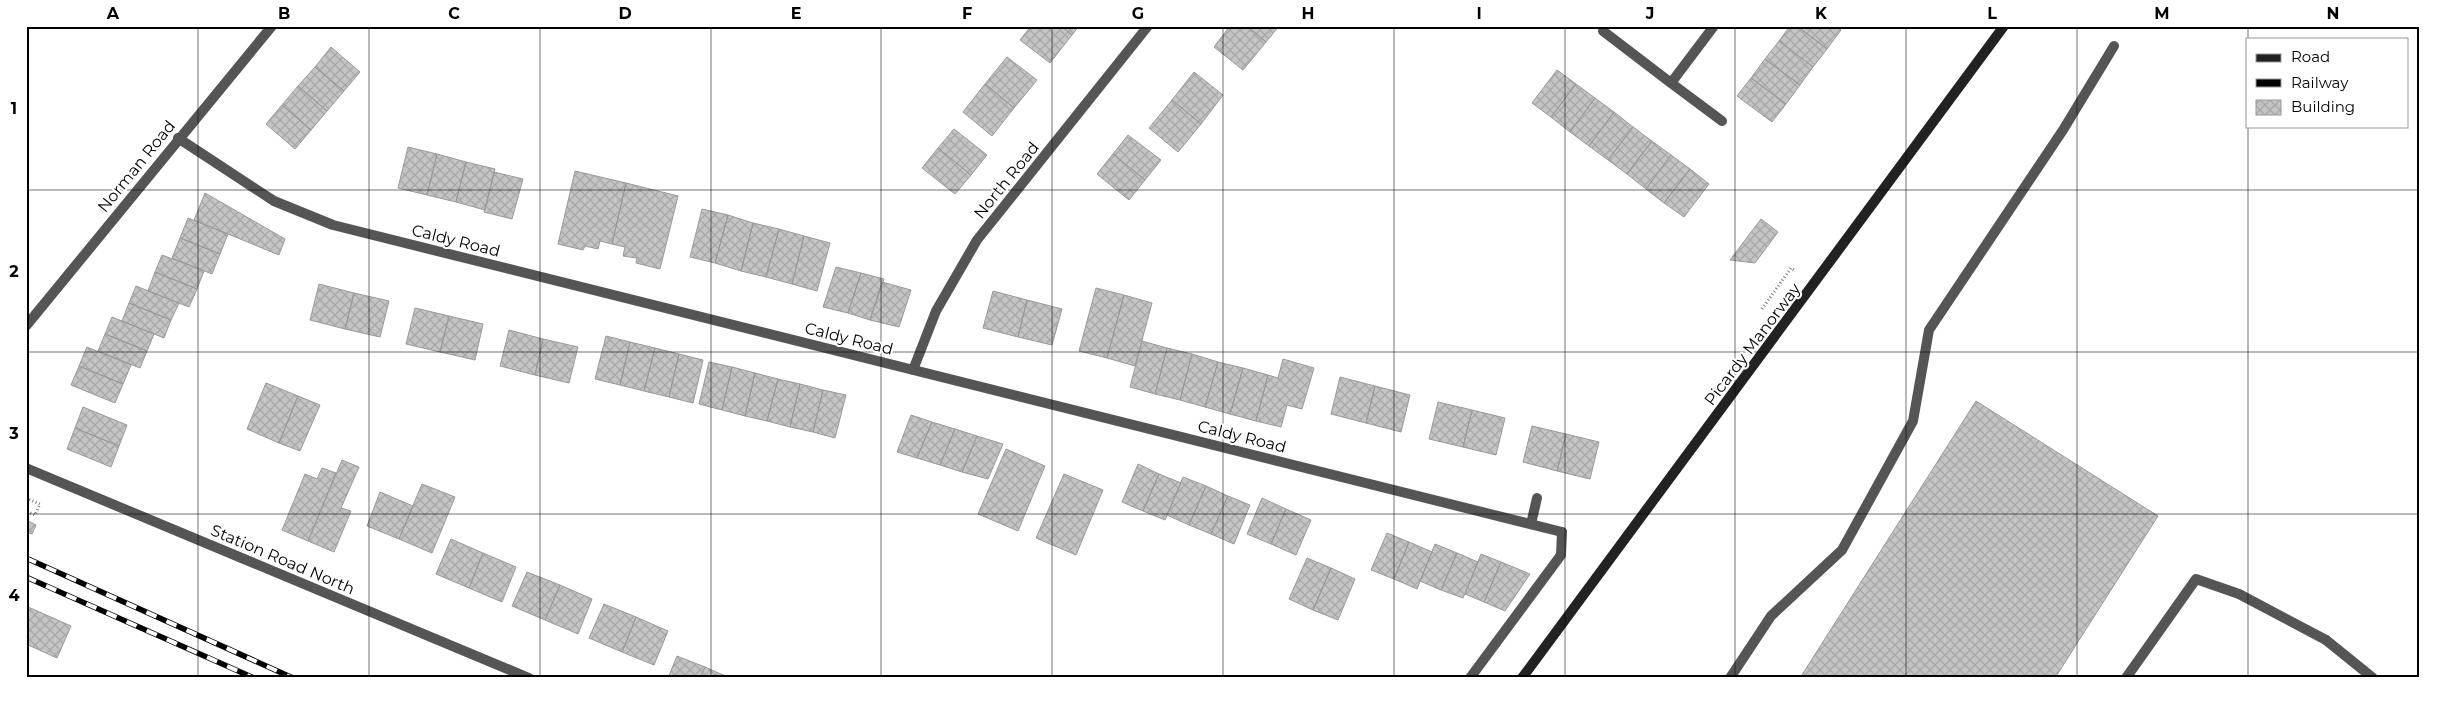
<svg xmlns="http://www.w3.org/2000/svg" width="2446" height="704" font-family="Montserrat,sans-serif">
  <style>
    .building { fill: url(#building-cross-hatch); stroke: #999 }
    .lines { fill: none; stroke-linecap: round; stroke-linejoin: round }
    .path { stroke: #777; stroke-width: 3; stroke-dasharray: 1 2.5; stroke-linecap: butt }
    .lane { stroke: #555; stroke-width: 10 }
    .street { stroke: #555; stroke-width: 10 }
    .secondary { stroke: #222; stroke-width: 10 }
    .rail-casing { stroke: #000; stroke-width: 5.5 }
    .rail { stroke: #fff; stroke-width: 4; stroke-dasharray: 11; stroke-linecap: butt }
    .grid { fill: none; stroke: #000; stroke-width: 1; stroke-opacity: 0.55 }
    .labels { text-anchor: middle; stroke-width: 4; stroke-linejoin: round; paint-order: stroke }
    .street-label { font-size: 16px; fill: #000; stroke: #fff }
    .neatline { fill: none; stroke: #000; stroke-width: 2 }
    .grid-label { font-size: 16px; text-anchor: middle; font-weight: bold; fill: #000 }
  </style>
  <defs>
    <pattern id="building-cross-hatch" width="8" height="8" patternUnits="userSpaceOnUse" patternTransform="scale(1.25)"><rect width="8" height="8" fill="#c4c4c4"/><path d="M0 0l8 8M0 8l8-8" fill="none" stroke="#a7a7a7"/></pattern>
  </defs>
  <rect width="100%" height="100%" fill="#fff"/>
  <path class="building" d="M1031,26H1061L1072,35L1050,63L1020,40Z
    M1061,26H1079L1072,35Z
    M1230,26H1247L1266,42L1243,70L1214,47Z
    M1247,26H1279L1266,42Z
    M1790,26H1797L1827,49L1813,67L1779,41Z
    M1797,26H1836L1841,30L1827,49Z
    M1779,41L1813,67L1800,85L1765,59Z
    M331,47L360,72L344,91L315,67Z
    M1007,57L1037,80L1014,108L985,84Z
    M1765,59L1800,85L1786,104L1751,78Z
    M315,67L344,91L327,111L298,86Z
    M1557,70L1576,84L1551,117L1532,103Z
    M1194,72L1223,95L1201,124L1172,100Z
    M1751,78L1786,104L1772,122L1737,96Z
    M985,84L1014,108L992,136L963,112Z
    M1576,84L1595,98L1570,132L1551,117Z
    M298,86L327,111L311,130L282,105Z
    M1595,98L1614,112L1589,146L1570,132Z
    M1172,100L1201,124L1178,152L1149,128Z
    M282,105L311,130L295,149L266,124Z
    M1614,112L1633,127L1608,160L1589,146Z
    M1633,127L1652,141L1627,174L1608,160Z
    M954,129L987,155L971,175L938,148Z
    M1128,135L1161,160L1145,180L1113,154Z
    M1652,141L1671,155L1646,189L1627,174Z
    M408,147L437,154L427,195L398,188Z
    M938,148L971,175L955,194L922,168Z
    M437,154L466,162L456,202L427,195Z
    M1113,154L1145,180L1129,200L1097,174Z
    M1671,155L1690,169L1664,203L1646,189Z
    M466,162L495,169L485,210L456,202Z
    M1690,169L1709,184L1684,217L1664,203Z
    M575,171L626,183L612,244L600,241L598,249L585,246L583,250L558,244Z
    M494,172L523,179L512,219L484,212Z
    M626,183L678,196L660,269L636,263L637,258L623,256L625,247L612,244Z
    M205,193L285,239L279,255L194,220Z
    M702,209L728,215L715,263L690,257Z
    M728,215L753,223L741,271L715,263Z
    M188,218L228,234L220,254L180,238Z
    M1761,219L1778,232L1755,263L1730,260Z
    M753,223L779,229L766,277L741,271Z
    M779,229L804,236L792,284L766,277Z
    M804,236L830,243L817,291L792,284Z
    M180,238L220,254L212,274L172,258Z
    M162,255L204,271L197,289L155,272Z
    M836,267L861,273L848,313L823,307Z
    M155,272L197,289L189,307L148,291Z
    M861,273L884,279L870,320L848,313Z
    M882,282L911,290L899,327L870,320Z
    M319,284L354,293L345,329L310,320Z
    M136,286L179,303L171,320L129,303Z
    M1096,288L1124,295L1107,358L1079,351Z
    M993,291L1027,300L1018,337L983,328Z
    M354,293L389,301L380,337L345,329Z
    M1124,295L1152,303L1135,366L1107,358Z
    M1027,300L1062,309L1052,345L1018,337Z
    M129,303L171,320L164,338L122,321Z
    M415,308L449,316L440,352L406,344Z
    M449,316L483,324L475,360L440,352Z
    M112,317L154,334L147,351L105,334Z
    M509,330L543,339L535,375L500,366Z
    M105,334L147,351L140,368L98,351Z
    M606,336L630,342L620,385L595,379Z
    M543,339L578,347L569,383L535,375Z
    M1142,341L1167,348L1155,394L1130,387Z
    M630,342L655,348L644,391L620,385Z
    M87,347L131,365L123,384L79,366Z
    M655,348L679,354L669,397L644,391Z
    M1167,348L1192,354L1180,400L1155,394Z
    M679,354L703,360L693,403L669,397Z
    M1192,354L1218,362L1205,407L1180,400Z
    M1283,359L1314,368L1302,409L1287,405L1281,427L1256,421L1268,375L1278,378Z
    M709,362L732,367L722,410L699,404Z
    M1218,362L1243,368L1230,414L1205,407Z
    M79,366L123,384L115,403L71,385Z
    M732,367L755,373L745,416L722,410Z
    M1243,368L1268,375L1256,421L1230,414Z
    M755,373L778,379L767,421L745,416Z
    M1340,377L1375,386L1366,423L1331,414Z
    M778,379L800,384L790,427L767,421Z
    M266,383L298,396L279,443L247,429Z
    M800,384L823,390L813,432L790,427Z
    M1375,386L1410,395L1401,432L1366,423Z
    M823,390L846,395L835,438L813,432Z
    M298,396L320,405L300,451L279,443Z
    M1976,401L2158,516L2055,678H1800Z
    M1438,402L1472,410L1463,447L1429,439Z
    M83,407L127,425L119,446L75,428Z
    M1472,410L1505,418L1496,455L1463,447Z
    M911,415L932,422L917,458L897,452Z
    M932,422L955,429L940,465L917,458Z
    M1532,426L1566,434L1557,471L1523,462Z
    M75,428L119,446L111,467L67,449Z
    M955,429L977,436L962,472L940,465Z
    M1566,434L1599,442L1590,479L1557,471Z
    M977,436L1003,444L988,479L962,472Z
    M1006,449L1045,466L1018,531L978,514Z
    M342,460L359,467L341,508L351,511L334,552L308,541Z
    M1138,464L1159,474L1143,511L1122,502Z
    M322,468L336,473L308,541L282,530L305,474L317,479Z
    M1064,474L1103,490L1076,555L1036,538Z
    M1159,474L1181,483L1165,520L1143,511Z
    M1183,477L1206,486L1189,525L1167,515Z
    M422,484L455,497L432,553L399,539Z
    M1206,486L1228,496L1211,534L1189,525Z
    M380,492L413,506L399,539L367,526Z
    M1228,496L1250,505L1234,544L1211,534Z
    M1262,498L1286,509L1271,544L1247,534Z
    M1286,509L1311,520L1296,555L1271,544Z
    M26,520L36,525L32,534L26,532Z
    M1387,533L1409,542L1394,579L1371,570Z
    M451,539L483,553L469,588L436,574Z
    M1409,542L1432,552L1417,589L1394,579Z
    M1435,544L1457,553L1441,590L1420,581Z
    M483,553L516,567L502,602L469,588Z
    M1457,553L1478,562L1463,598L1441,590Z
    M1481,554L1501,562L1484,602L1465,594Z
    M1307,558L1331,568L1313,610L1289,599Z
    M1501,562L1530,574L1505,611L1484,602Z
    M1331,568L1355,579L1338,620L1313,610Z
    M527,572L560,585L545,620L512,606Z
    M560,585L592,599L578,634L545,620Z
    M604,604L636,617L622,652L589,638Z
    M26,606L71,626L57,658L26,644Z
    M636,617L668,631L654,665L622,652Z
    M677,656L705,667L700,678H668Z
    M705,667L730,678H700Z"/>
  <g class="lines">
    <path class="path" d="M1762,309L1791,268L1794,270
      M26,498L40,504L35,515L26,511"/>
    <path class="lane" d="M1470,678L1561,555L1562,532
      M1730,678L1771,616L1842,550L1913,421L1929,330L2063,130L2114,46
      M2126,678L2196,579L2239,594L2326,640"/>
    <path class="street" d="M1714,26L1671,83L1722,121
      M1603,31L1671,83
      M178,138L274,201L333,225L1562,532
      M26,326L272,26
      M913,370L936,311L977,240L1148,26
      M26,468L529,678
      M1531,524L1537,498
      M2326,640L2373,678"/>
    <path class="secondary" d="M1522,678L2004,26"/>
    <g class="rail-casing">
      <path id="rail" d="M26,558L293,678
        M26,577L254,678"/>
    </g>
    <use href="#rail" class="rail"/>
  </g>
  <path class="grid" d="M198,26V678M369,26V678M540,26V678M711,26V678M881,26V678M1052,26V678M1223,26V678M1394,26V678M1565,26V678M1735,26V678M1906,26V678M2077,26V678M2248,26V39M2248,126V678M26,190H2420M26,352H2420M26,514H2420"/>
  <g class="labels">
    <g class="street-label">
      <text transform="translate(136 166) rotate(-51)" y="6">Norman Road</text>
      <text transform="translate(1006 180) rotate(-51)" y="6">North Road</text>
      <text transform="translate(456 240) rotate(14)" y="6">Caldy Road</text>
      <text transform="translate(849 338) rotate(14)" y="6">Caldy Road</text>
      <text transform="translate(1752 344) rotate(-53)" y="6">Picardy Manorway</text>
      <text transform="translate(1242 436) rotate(14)" y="6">Caldy Road</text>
      <text transform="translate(283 559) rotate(23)" y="6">Station Road North</text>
    </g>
  </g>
  <rect width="2446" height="704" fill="none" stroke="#ffffff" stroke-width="55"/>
  <rect x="2246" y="38" width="162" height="90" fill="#ffffff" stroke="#999999"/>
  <rect x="2256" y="54" width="25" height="8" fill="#222222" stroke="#999999"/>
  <text x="2291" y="62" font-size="15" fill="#000000">Road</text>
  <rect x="2256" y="79" width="25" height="8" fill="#000000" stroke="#999999"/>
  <text x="2291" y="88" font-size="15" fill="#000000">Railway</text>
  <rect x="2256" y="100" width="25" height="15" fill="url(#building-cross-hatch)" stroke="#999999"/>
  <text x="2291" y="112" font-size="15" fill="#000000">Building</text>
  <rect x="28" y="28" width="2390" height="648" class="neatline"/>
  <g class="grid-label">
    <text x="113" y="19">A</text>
    <text x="284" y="19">B</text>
    <text x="454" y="19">C</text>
    <text x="625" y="19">D</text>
    <text x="796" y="19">E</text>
    <text x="967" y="19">F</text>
    <text x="1138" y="19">G</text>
    <text x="1308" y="19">H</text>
    <text x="1479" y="19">I</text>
    <text x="1650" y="19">J</text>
    <text x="1821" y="19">K</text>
    <text x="1992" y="19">L</text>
    <text x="2162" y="19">M</text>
    <text x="2333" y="19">N</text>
    <text x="14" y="114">1</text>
    <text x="14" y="277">2</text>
    <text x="14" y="439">3</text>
    <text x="14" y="601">4</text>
  </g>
</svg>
